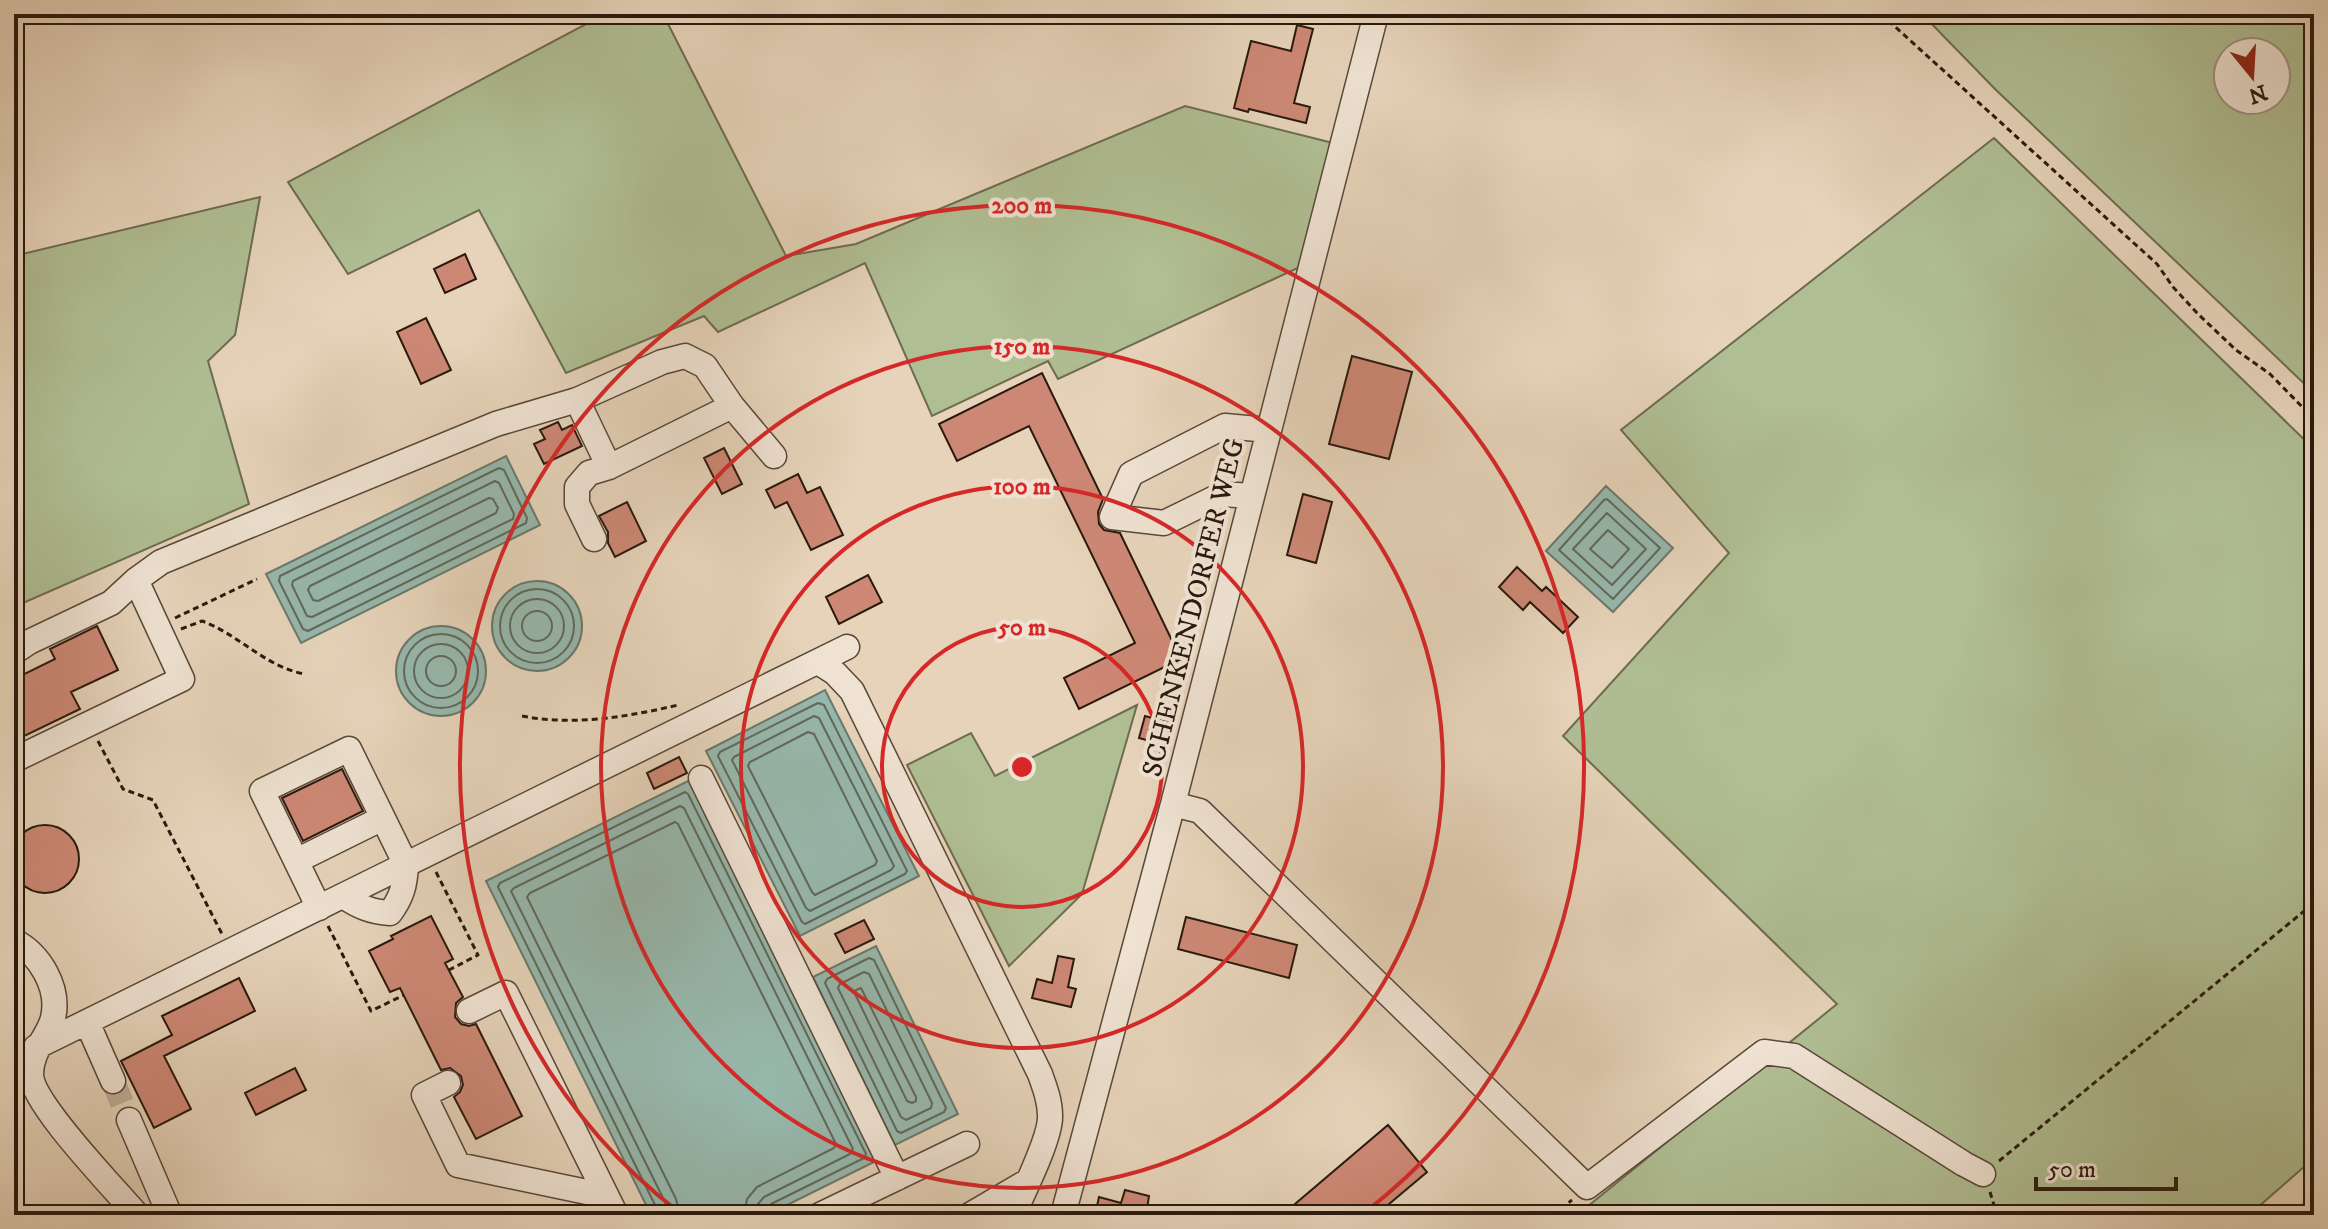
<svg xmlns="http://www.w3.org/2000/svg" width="2328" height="1229" font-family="'IM FELL DW Pica',serif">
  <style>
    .green { fill: #b0be93; stroke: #6d6c50; stroke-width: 2; fill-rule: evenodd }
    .water { fill: #97b8ac; stroke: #6b786d; stroke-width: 2 }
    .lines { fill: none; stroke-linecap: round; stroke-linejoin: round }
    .shore { stroke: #60685d; stroke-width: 2 }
    .building { fill: #cd8875; stroke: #2a190e; stroke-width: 2 }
    .minor-tunnel { stroke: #c0ae97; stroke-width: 24; stroke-dasharray: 24 12; stroke-linecap: butt }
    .minor-casing { stroke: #594839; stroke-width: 27 }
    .path { stroke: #2a190e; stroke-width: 3; stroke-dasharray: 6 4; stroke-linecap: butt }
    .minor { stroke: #efe2d2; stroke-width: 24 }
    .ring { fill: none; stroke: #d62828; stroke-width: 4 }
    .labels { text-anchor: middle; stroke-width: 8; stroke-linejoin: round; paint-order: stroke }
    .street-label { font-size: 28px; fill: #2a190e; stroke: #efe2d2 }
    .centre { fill: #d62828; stroke: #efe2d2; stroke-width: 4 }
    .ring-label { font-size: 24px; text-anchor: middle; font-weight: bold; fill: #d62828; stroke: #efe2d2; stroke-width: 8; stroke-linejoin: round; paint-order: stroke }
  </style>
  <rect width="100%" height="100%" fill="#e6d3b9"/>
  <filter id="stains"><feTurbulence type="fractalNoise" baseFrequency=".0025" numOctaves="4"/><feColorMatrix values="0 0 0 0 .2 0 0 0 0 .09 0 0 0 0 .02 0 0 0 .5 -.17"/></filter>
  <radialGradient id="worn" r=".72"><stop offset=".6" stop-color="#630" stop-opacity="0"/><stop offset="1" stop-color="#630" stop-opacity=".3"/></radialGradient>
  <path class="green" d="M605,14H663L786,256L856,244L1185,106L1333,143L1302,266L1058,379L1048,361L932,416L865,263L718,332L704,316L566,373L479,210L348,274L288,182Z
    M1922,14H2314V393L1995,89ZM2276,52V100H2228V52Z
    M1994,138L2314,449V1158L2249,1215H1577L1837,1004L1563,736L1729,553L1621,430Z
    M260,197L235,335L208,361L249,504L14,607V256Z
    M1137,705L1082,894L1009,966L907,765L971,733L995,776Z"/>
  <path class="water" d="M506,456L540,525L301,643L266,574Z
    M1606,486L1673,548L1613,612L1546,551Z
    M492 626a45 45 0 1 1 90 0a45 45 0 1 1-90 0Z
    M396 671a45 45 0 1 1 90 0a45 45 0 1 1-90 0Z
    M825,690L919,876L800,936L706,751Z
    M690,780L878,1160L767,1215H651L486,881Z
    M876,946L958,1114L895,1145L813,977Z"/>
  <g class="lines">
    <path class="shore" d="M499,468L504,470L527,518L526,523L308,631L303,629L279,581L280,576Z
      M495,481L499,483L514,514L513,519L312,617L307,616L292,585L293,581Z
      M489,498L493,499L498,508L496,513L318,601L313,600L308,590L310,586Z
      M1607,499L1660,548L1613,599L1559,550L1604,500Z
      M1607,513L1646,549L1612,585L1573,549Z
      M1608,530L1629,549L1612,568L1590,549Z
      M500 626a37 37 0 1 1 74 0a37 37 0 1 1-74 0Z
      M510 626a27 27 0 1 1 54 0a27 27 0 1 1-54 0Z
      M522 626a15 15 0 1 1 30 0a15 15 0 1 1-30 0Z
      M404 671a37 37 0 1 1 74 0a37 37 0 1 1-74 0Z
      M414 671a27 27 0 1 1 54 0a27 27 0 1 1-54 0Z
      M426 671a15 15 0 1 1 30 0a15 15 0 1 1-30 0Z
      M818,703L824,705L907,871L905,874L805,924L802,922L718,756L720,752Z
      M814,716L819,718L894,866L891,870L810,911L806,908L732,760L734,757Z
      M808,732L814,734L877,861L875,865L815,895L812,892L748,766L750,762Z
      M869,958L874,960L946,1108L944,1112L901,1133L897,1131L825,983L827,979Z
      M864,972L869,974L932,1103L931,1108L906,1120L901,1117L838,988L840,984Z
      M861,988L916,1097V1101L912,1103L907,1101L855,994L856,990Z
      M658,1215L657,1209L498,887L500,883L685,792L688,794L866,1154L864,1158L771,1204L767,1209L766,1215
      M668,1215L666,1204L511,891L514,888L680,806L684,808L853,1149L850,1154L764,1197L758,1204L756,1215
      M680,1215L676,1199L527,897L530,893L675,822L678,824L836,1144L834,1148L757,1187L747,1199L744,1215"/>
  </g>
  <path class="building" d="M1297,25L1313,29L1294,103L1310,107L1306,123L1249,109L1248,112L1234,108L1251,41L1291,51Z
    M465,254L476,279L445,293L434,269Z
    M426,318L451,370L421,384L397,332Z
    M1352,356L1412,372L1389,459L1329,444Z
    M1042,373L1103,499L1098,512L1099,524L1104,530L1120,533L1181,659L1079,709L1064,678L1135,643L1029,426L957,461L939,424Z
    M558,422L562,430L572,425L582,446L544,464L534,444L545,439L540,430Z
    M724,448L742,484L722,494L704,458Z
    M798,474L807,493L820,487L843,535L811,550L787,502L775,508L766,490Z
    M1303,494L1332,502L1316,563L1287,555Z
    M627,502L646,541L615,557L608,543V532L599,516Z
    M1517,567L1542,591L1546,587L1578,617L1563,633L1530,602L1523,610L1499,587Z
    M868,575L882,602L839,624L826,597Z
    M97,626L118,670L71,692L80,709L14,741V679L55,659L50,649Z
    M1145,716L1171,723L1165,745L1139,738Z
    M679,757L687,773L654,789L647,773Z
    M342,769L363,811L303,841L282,798Z
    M11 859a34 34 0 1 1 68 0a34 34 0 1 1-68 0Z
    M431,916L453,959L445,963L463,997L456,1003L455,1017L461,1024L469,1026L476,1024L522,1116L476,1139L454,1097L460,1092L463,1085L461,1076L450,1068L441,1070L400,988L390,992L369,951L393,939L391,936Z
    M1186,917L1297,945L1289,978L1178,949Z
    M864,920L874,939L845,953L835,934Z
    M1058,956L1074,959L1068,987L1076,989L1071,1007L1032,998L1037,979L1052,983Z
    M239,978L255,1011L164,1056L191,1109L154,1128L121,1061L172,1035L162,1016Z
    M295,1068L306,1090L256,1115L245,1093Z
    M1388,1125L1427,1172L1376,1215H1282Z
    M1125,1190L1149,1196L1146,1215H1095L1099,1197L1121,1203Z"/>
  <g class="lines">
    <path class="minor-tunnel" d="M113,1081L129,1120"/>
    <g class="minor-casing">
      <path id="minor" d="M577,400L609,467L732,406
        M1251,496L1223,494L1164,523L1112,517L1131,474L1225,426L1268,430
        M594,539L577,504V487L589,473L609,467
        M14,652L29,642L111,603L136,580L161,562L496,424L577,400L662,362L685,356L705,366L732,406L774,456
        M818,662L835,673L852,691L1040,1074C1045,1088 1050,1101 1050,1116C1051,1137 1023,1193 1013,1215
        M14,760L182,679L136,580
        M701,778L897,1178
        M1173,804L1200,811L1587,1187L1764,1052L1794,1056L1964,1164L1983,1174
        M296,861L383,818
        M319,908L262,791L349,749L406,865C405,885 402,897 390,913C371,912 358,906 343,896
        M14,941C40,954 60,988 53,1018C49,1036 31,1050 31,1074C31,1103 116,1190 137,1215
        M469,1011L506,993L616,1215
        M87,1022L113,1081
        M36,1047L847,647
        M448,1083L424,1095L458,1165L606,1196
        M129,1120L168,1211V1215
        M820,1215L967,1144
        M970,1215L1028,1181
        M1063,1215L1173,804L1376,14
        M2310,1215L2314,1211"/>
    </g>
    <path class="path" d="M1881,14L2157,264L2173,287L2198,314L2236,350L2270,374L2314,419
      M175,618L257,579
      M181,629L202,621C238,634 267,668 305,674
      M522,716C573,726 627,717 678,705
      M98,741L123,789L153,800L222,934
      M436,872L478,955L449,970
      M328,926L371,1011L404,995
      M1999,1161L2314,903
      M1990,1192L1997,1215
      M1553,1215L1572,1200"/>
    <use href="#minor" class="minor"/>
  </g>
  <g class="ring">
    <circle cx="1022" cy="767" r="140"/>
    <circle cx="1022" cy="767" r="281"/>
    <circle cx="1022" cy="767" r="421"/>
    <path d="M680 1213A562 562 0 1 1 1364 1213"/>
  </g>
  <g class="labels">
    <g class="street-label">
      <text transform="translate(1192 607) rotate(-76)" y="10">SCHENKENDORFER WEG</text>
    </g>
  </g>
  <circle cx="1022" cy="767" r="12" class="centre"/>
  <g class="ring-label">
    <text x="1022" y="213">200 m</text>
    <text x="1022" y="354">150 m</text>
    <text x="1022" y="494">100 m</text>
    <text x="1022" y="635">50 m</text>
  </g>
  <rect width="2328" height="1229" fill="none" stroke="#e6d3b9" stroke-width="48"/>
  <rect x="16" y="16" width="2296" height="1197" fill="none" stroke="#2a190e" stroke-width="4"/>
  <rect x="24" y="24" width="2280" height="1181" fill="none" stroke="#2a190e" stroke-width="2"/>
  <g transform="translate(2252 76) rotate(162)"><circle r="38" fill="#efe2d2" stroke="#a09284" stroke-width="2"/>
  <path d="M0-6L14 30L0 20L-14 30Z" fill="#8f2418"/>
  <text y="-12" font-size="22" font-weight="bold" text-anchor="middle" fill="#2a190e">N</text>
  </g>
  <path d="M2036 1177v12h140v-12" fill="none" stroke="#2a190e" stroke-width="4"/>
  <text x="2048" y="1177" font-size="24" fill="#2a190e" stroke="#efe2d2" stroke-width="6" paint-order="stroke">50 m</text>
  <rect width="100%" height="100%" filter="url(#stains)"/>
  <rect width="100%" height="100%" fill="url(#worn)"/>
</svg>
